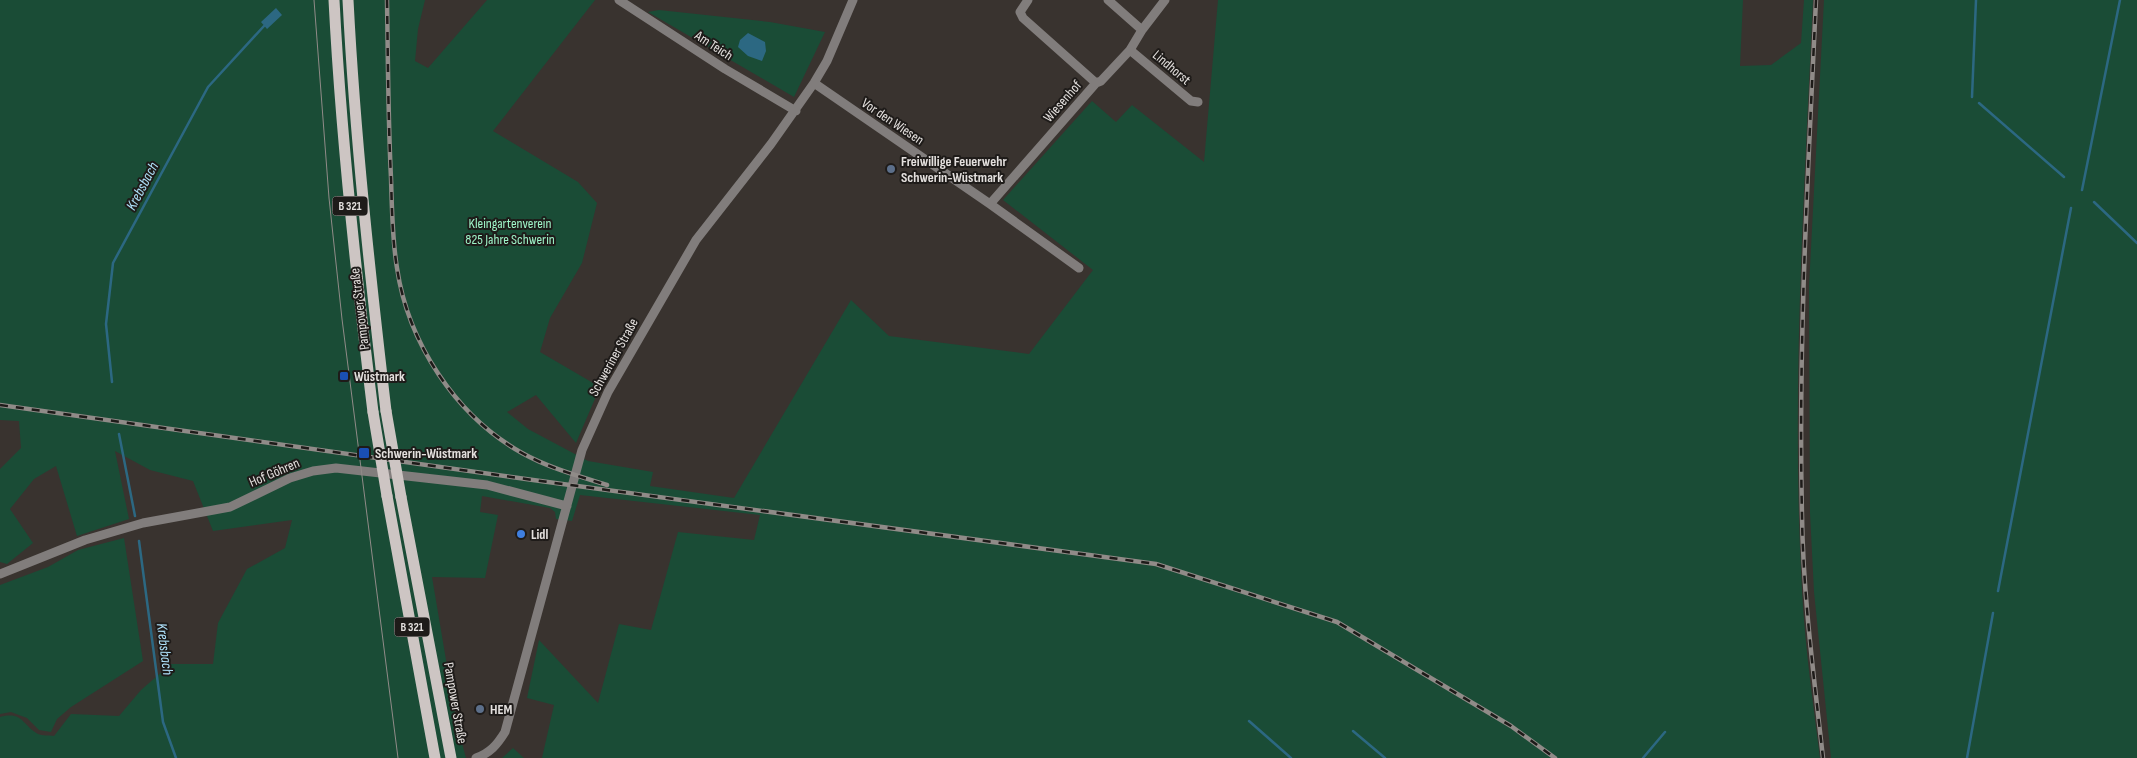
<svg xmlns="http://www.w3.org/2000/svg" width="2137" height="758" font-family="'Sofia Sans Condensed',sans-serif">
  <style>
    .green { fill: #1a4c36 }
    .water { fill: #2c6882 }
    .lines { fill: none; stroke-linecap: round; stroke-linejoin: round }
    .stream { stroke: #2c6882; stroke-width: 2.5 }
    .minor { stroke: #817d7c; stroke-width: 9 }
    .major { stroke: #cdc5c3; stroke-width: 11 }
    .tram { stroke: #908b88; stroke-width: 1 }
    .rail-casing { stroke: #908b88; stroke-width: 4.5 }
    .rail { stroke: #1e1b19; stroke-width: 2.5; stroke-dasharray: 8; stroke-linecap: butt }
    .major-bridge { stroke: #cdc5c3; stroke-width: 11 }
    .service-dot { fill: #5c6f8a; stroke: #1e1b19; stroke-width: 2 }
    .transit-dot { fill: #1a4fb4; stroke: #1e1b19; stroke-width: 2 }
    .shop-dot { fill: #3f7fe0; stroke: #1e1b19; stroke-width: 2 }
    .labels { text-anchor: middle; stroke-width: 4; stroke-linejoin: round; paint-order: stroke }
    .shield { fill: #1e1b19; stroke: #a9a5a3; stroke-width: 1 }
    .shield-label { font-size: 12px; font-weight: bold; fill: #e4e0de }
    .street-label { font-size: 14px; fill: #e4e0de; stroke: #1e1b19 }
    .poi-label { font-size: 14px; font-weight: bold; fill: #e4e0de; stroke: #1e1b19; text-anchor: start }
    .park-label { font-size: 14px; fill: #9ff5c9; stroke: #1e1b19 }
    .water-label { font-size: 15px; font-style: italic; fill: #aee0f9; stroke: #1e1b19 }
  </style>
  <rect width="100%" height="100%" fill="#39332f"/>
  <path class="green" d="M0,0H425L418,29L415,61L428,68L487,0H595L493,131L578,182L597,203L582,263L550,318L540,352L600,387L576,443L536,395L507,412L528,429L588,461L653,472L650,486L734,498L851,300L889,336L1029,354L1093,270L1003,200L1092,101L1116,122L1132,105L1204,162L1218,0H1743L1740,66L1771,65L1801,43L1804,0H1813C1804,197 1791,394 1802,591C1805,647 1813,703 1820,758H542L554,705L527,698L539,640L598,703L619,624L651,630L678,532L754,540L760,515L580,495L572,521L556,519L555,512L550,508L482,496L480,512L498,515L485,578L432,577L457,725L466,758H0V717C23,711 22,725 38,734C42,736 49,735 54,736L71,714L119,716L141,690L171,664H213L218,623L247,569L285,548L292,520L213,531L193,481L150,470L115,451L129,519L77,536L56,466L34,479L10,509L33,543L7,564L0,562V469L21,448L19,421L0,420Z
    M1824,0H2137V758H1831L1814,592L1810,513L1809,286Z
    M659,10L770,22L825,32L794,97L648,12Z
    M124,538L143,661L71,707L57,719L51,732L39,730L27,718L11,712L0,714V585L48,567L78,550Z
    M513,748L524,758H502Z"/>
  <path class="water" d="M276,8L282,15L267,29L261,22Z
    M748,33L765,42L766,51L762,61L748,56L738,47L740,40Z"/>
  <g class="lines">
    <path class="stream" d="M1972,97L1976,0
      M1979,103L2064,177
      M2082,190L2120,0
      M2094,202L2137,243
      M112,382L106,324L113,263L208,87L264,26
      M119,434L135,516
      M139,541L163,722L176,758
      M1998,591L2071,208
      M1249,721L1291,758
      M1353,731L1385,758
      M1643,758L1665,732
      M1967,758L1993,613"/>
    <path class="minor" d="M619,0L725,69L796,111
      M1108,0L1142,30
      M1130,50L1191,101L1198,102
      M814,83L990,204L1079,268
      M1096,83L1101,81L1130,50L1142,30L1165,0
      M990,204L1096,83L1023,18L1020,12L1028,0
      M0,574L85,540L143,523L230,507L290,478L313,471L336,468L487,485L567,506
      M476,758C490,753 497,745 505,732L582,450L608,392L696,240L771,144L814,83L827,61L853,0"/>
    <path class="major" d="M334,0C341,138 356,275 373,412
      M348,0C355,137 370,274 386,411
      M387,496L435,758
      M401,497L451,758"/>
    <path class="tram" d="M314,0L329,198L342,319L398,758"/>
    <g class="rail-casing">
      <path id="rail" d="M387,0C388,59 388,118 391,178C392,208 392,238 397,268C408,343 456,416 522,453C549,468 578,476 607,485
        M1816,0C1808,172 1798,343 1802,515C1803,596 1814,677 1823,758
        M0,405L533,480L1156,564L1337,622L1511,726L1555,758"/>
    </g>
    <use href="#rail" class="rail"/>
    <path class="major-bridge" d="M386,411L401,497
      M373,412L387,496"/>
  </g>
  <g class="service-dot">
    <circle cx="891" cy="169" r="5"/>
    <circle cx="480" cy="709" r="5"/>
  </g>
  <g class="transit-dot">
    <rect x="339" y="371" width="10" height="10" rx="2.5"/>
    <rect x="358" y="447" width="12" height="12" rx="2.5"/>
  </g>
  <circle class="shop-dot" cx="521" cy="534" r="5"/>
  <g class="labels">
    <g class="shield">
      <rect x="332.5" y="196.5" width="35" height="19" rx="4"/>
      <rect x="394.5" y="617.5" width="35" height="19" rx="4"/>
    </g>
    <g class="shield-label">
      <text x="350" y="210">B 321</text>
      <text x="412" y="631">B 321</text>
    </g>
    <g class="street-label">
      <text transform="translate(714 45) rotate(33)" y="5">Am Teich</text>
      <text transform="translate(1172 67) rotate(40)" y="5">Lindhorst</text>
      <text transform="translate(1062 101) rotate(-49)" y="5">Wiesenhof</text>
      <text transform="translate(893 121) rotate(34)" y="5">Vor den Wiesen</text>
      <text transform="translate(359 309) rotate(-97)" y="5">Pampower Straße</text>
      <text transform="translate(613 357) rotate(-61)" y="5">Schweriner Straße</text>
      <text transform="translate(274 472) rotate(-23)" y="5">Hof Göhren</text>
      <text transform="translate(456 703) rotate(80)" y="5">Pampower Straße</text>
    </g>
    <g class="poi-label">
      <text x="901" y="166">Freiwillige Feuerwehr<tspan x="901" dy="16">Schwerin-Wüstmark</tspan></text>
      <text x="354" y="381">Wüstmark</text>
      <text x="375" y="458">Schwerin-Wüstmark</text>
      <text x="531" y="539">Lidl</text>
      <text x="490" y="714">HEM</text>
    </g>
    <g class="park-label">
      <text x="510" y="228">Kleingartenverein<tspan x="510" dy="16">825 Jahre Schwerin</tspan></text>
    </g>
    <g class="water-label">
      <text transform="translate(142 186) rotate(-62)" y="5">Krebsbach</text>
      <text transform="translate(165 649) rotate(83)" y="5">Krebsbach</text>
    </g>
  </g>
</svg>
